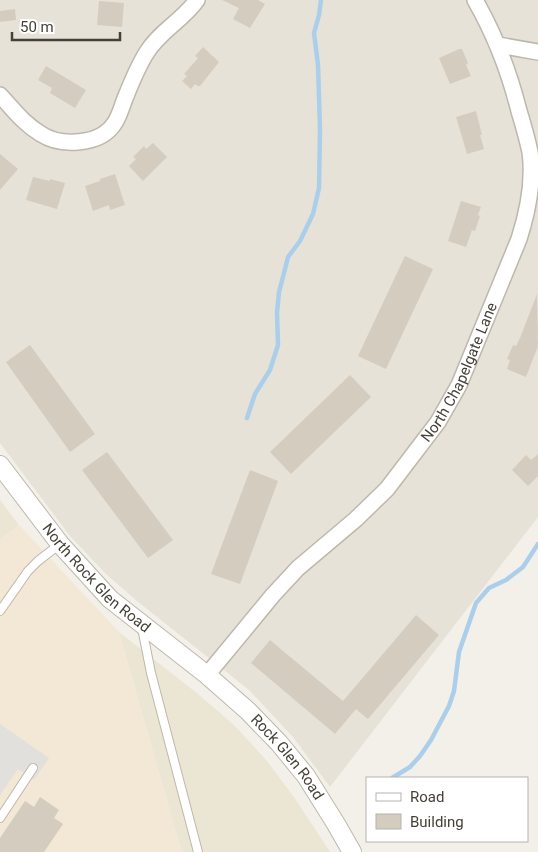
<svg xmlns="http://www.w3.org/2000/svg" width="538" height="852" font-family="Roboto,sans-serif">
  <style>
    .residential { fill: #e6e2d8 }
    .commercial { fill: #f3e7d6 }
    .education { fill: #ebe5d4 }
    .parking { fill: #e2e0dd }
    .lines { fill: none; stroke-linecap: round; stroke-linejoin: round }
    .stream { stroke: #abcfea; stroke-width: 4.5 }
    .building { fill: #d4ccbf }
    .service-casing { stroke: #beb8ac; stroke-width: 10 }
    .minor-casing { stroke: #beb8ac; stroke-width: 18 }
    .tertiary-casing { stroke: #beb8ac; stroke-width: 20 }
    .service { stroke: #fff; stroke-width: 8 }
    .minor { stroke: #fff; stroke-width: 15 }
    .tertiary { stroke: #fff; stroke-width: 18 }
    .labels { text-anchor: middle; stroke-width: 4; stroke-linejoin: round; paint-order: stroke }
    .street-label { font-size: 15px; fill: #464138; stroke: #fff }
  </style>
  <rect width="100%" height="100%" fill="#f3f0e9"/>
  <path class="residential" d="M0,0H538V517L330,787L293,737L249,690L137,601L106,574L70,536L0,443Z"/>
  <path class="commercial" d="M19,525L119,632L182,852H0V539Z"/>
  <path class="education" d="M0,500L19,525L0,539Z
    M119,632L198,694L234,725L267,761L296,800L330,852H182Z"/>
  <path class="parking" d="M0,724L49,758L34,780L18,769L0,795Z"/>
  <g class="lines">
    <path class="stream" d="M247,418L255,394L270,370L278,345L277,313L279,292L284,273L288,257L300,241L313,214L319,188L320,129L318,65L314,33L319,15L321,0
      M392,778L410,767L420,756L431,740L449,706L454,691L459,652L476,603L489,588L506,580L523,567L538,544"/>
  </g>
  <path class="building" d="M222,0H258L265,4L250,28L233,19L239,8Z
    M99,1L124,3L122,27L97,25Z
    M15,9L16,20L0,22V11Z
    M203,47L219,62L200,86H198L195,84L191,89L182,81L187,76L184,74L198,58L195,56Z
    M459,49H462L468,63L466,65L471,76L450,84L439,58Z
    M46,66L86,90L75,108L50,93L52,88L38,80Z
    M476,111L482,135H480L484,149L467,154L456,117Z
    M153,143L167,157L143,181L129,166L136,159L133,157L144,146L146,149Z
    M0,154L18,169L0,190Z
    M115,174L125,205L110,210L109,205L93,211L85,186L100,181V179Z
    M33,177L50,181V179L65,183L57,209L26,200Z
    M461,201L481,207L478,215L480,216L475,231L472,230L466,247L448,241Z
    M405,256L433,269L386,369L358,356Z
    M537,294L538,346L526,377L507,369L510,360L507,359L513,345L516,346L520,338Z
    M30,345L95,434L70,452L6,362Z
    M350,375L371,397L291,474L270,452Z
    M107,452L173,540L148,558L82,470Z
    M538,454V476L528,486L512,470L526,455L531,460Z
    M250,470L278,481L240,584L211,574Z
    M416,615L439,635L368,719L356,709L335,734L251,663L270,640L343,701Z
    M40,797L59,810L54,818L63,824L44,852H0V838L25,801L34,807Z"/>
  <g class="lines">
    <g class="service-casing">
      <path id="service" d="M0,611L28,571L38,561L60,544
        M142,628L151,673L198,852
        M0,818L33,768"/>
    </g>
    <g class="minor-casing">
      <g id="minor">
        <path d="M498,45L538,52"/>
        <path d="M0,95C13,109 24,124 41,134C61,147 100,145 114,124C120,116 122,105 126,96C132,81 138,66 147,52C160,31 183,20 197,0"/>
        <path id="s1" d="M207,675L273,595L298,568L356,519L387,489L438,422L459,385L519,239C528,211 534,181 530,152C527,138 523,124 519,111C509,71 495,35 475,0"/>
      </g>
    </g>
    <g class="tertiary-casing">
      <g id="tertiary">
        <path id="s2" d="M0,465L60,544L110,599L207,675L248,711L279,743L306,776L336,824L352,852"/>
      </g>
    </g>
    <use href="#service" class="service"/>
    <use href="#minor" class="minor"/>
    <use href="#tertiary" class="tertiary"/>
  </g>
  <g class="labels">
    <g class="street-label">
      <text dy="5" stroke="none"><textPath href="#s1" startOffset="398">North Chapelgate Lane</textPath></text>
      <text dy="5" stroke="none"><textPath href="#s2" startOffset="149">North Rock Glen Road</textPath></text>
      <text dy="5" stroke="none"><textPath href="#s2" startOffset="412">Rock Glen Road</textPath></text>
    </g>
  </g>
  <rect x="366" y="777" width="162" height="65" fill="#ffffff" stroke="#b5b3af"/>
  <rect x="376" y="793" width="25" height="8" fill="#ffffff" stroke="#b5b3af"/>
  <text x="410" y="802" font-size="15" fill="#464138">Road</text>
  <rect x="376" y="814" width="25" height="15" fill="#d4ccbf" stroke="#b5b3af"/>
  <text x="410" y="827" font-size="15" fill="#464138">Building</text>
  <path d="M12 32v8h108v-8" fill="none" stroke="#464138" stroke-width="2.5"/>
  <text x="20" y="32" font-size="15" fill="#464138" stroke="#ffffff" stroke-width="4" paint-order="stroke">50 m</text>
</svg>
